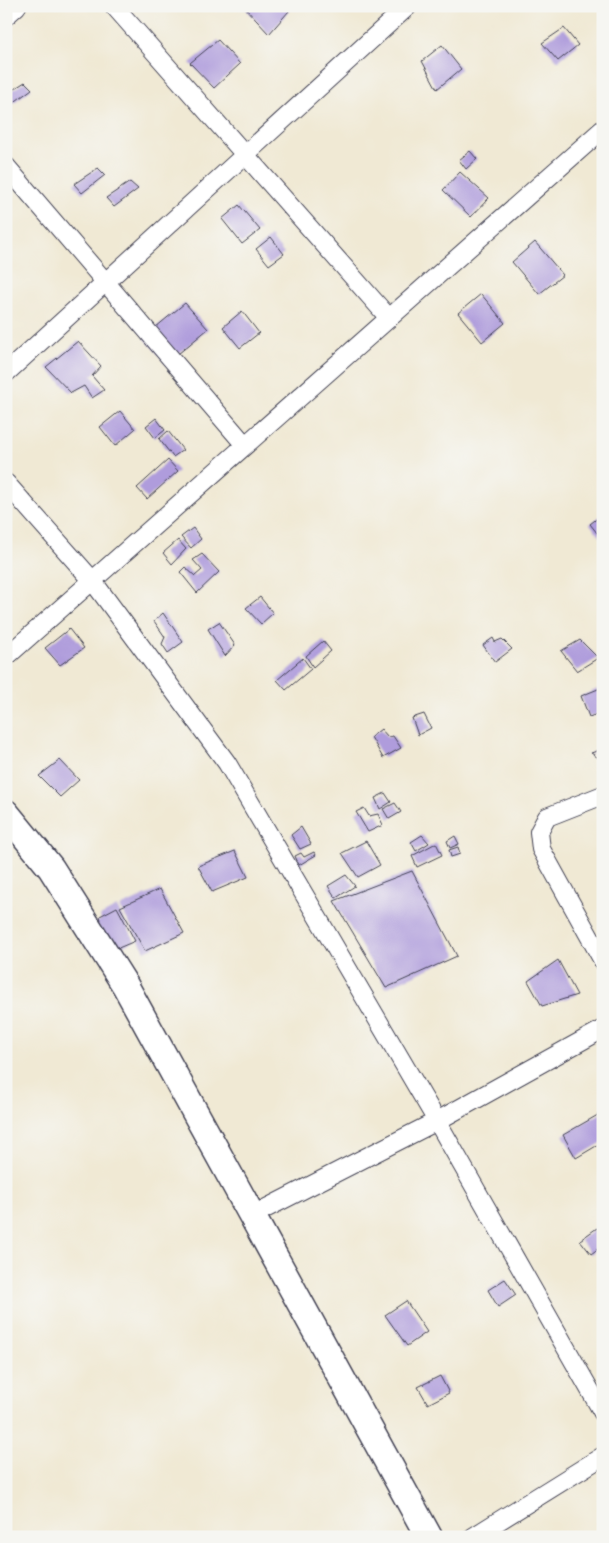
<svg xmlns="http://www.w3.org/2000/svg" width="609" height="1543" font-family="'IM FELL DW Pica',serif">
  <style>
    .building { fill: #af9cdc }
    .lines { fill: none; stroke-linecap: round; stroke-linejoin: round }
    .street-casing { stroke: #414052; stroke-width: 20 }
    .secondary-casing { stroke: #414052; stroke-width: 29 }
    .street { stroke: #fff; stroke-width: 18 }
    .secondary { stroke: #fff; stroke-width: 26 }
  </style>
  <rect width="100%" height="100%" fill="#f6f6f2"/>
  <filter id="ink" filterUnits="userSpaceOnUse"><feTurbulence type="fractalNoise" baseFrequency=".02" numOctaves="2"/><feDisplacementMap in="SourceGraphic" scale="10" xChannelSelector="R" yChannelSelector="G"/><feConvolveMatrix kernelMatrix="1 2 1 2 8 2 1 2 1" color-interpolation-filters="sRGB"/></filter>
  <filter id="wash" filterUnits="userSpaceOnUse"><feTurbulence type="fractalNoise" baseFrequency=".0096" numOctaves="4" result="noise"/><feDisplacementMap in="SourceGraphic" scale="20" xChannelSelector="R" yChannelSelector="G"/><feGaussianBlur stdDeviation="1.12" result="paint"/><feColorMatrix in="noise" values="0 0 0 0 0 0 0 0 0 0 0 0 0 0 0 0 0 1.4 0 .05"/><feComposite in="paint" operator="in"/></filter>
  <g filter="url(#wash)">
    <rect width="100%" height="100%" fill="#f0e9d4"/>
    <g id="blocks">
      <path class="building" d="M247,6H286L289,11L269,34L245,8Z
        M564,28L578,45L558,61L542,43Z
        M218,40L240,64L214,88L190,63Z
        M442,45L461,69L437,89L422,61Z
        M25,82L32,89L9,106L6,104V94Z
        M470,151L477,159L466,169L459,160Z
        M98,168L105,175L82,193L74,184Z
        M460,172L489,198L471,217L443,190Z
        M130,182L138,189L114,207L106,198Z
        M239,205L260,230L242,244L222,219Z
        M271,237L284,254L269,265L256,249Z
        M535,242L563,275L539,294L512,262Z
        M481,294L505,323L482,342L458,313Z
        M185,303L208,329L166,364L144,337Z
        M242,311L259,333L240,348L223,327Z
        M78,341L101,366L92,376L104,390L92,398L84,386L71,393L46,367Z
        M120,411L135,429L115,446L100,427Z
        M156,418L165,430L155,438L146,426Z
        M168,431L183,450L173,457L159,439Z
        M168,460L178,471L147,499L137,488Z
        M603,514V536L601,538L590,524Z
        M193,528L201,539L191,548L181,537Z
        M178,540L186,549L172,564L163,553Z
        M202,554L219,572L197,593L180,572L185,567L195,576L202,570L193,560Z
        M260,597L273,613L261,624L246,608Z
        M163,613L183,642L168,653L162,644L165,637L154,621Z
        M219,622L235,645L225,656L208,629Z
        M69,629L84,648L60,665L45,648Z
        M493,638L495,642L502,639L512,649L495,662L483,645Z
        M580,640L598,658L577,671L561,651Z
        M323,641L331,651L313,667L306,656Z
        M303,658L311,669L286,690L277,680Z
        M603,687V712L589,717L581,696Z
        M424,714L431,728L418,735L412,718Z
        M381,729L388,737L393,736L401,748L383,758L371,737Z
        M603,749V761L591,753Z
        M60,760L79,780L60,797L39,776Z
        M385,793L391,802L380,809L375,798Z
        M395,803L401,812L389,819L383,809Z
        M364,808L369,816L378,814L383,825L368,832L356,812Z
        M301,827L311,844L300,849L291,835Z
        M422,835L429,843L416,851L411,842Z
        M455,836L459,844L450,848L447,841Z
        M366,841L380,865L358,877L342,853Z
        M436,843L442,855L417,867L412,856Z
        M458,847L460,854L451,857L449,850Z
        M235,851L248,877L212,892L198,866Z
        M314,852L316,855L299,865L295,856L301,853L304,857Z
        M412,871L457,956L386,988L334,901Z
        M346,875L355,886L336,898L328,886Z
        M160,889L184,933L145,951L120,907Z
        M117,907L135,941L109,952L91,925L101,920L100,916Z
        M558,960L577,995L542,1006L528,981Z
        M603,1112V1142L576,1158L563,1135Z
        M597,1228L603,1235V1245L591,1254L580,1240Z
        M505,1279L516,1295L498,1307L488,1290Z
        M406,1301L427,1332L407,1346L385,1315Z
        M440,1376L449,1393L428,1404L418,1387Z"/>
    </g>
  </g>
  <g filter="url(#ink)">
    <use href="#blocks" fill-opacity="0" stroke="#414052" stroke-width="1"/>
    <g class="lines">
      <g class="street-casing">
        <path id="street" d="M114,6L389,318
          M6,16L17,6
          M6,166L245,445
          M6,373L408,6
          M6,483L92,580L227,763L437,1121L603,1413
          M6,657L603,129
          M603,795L547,817L539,832L541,849L603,961
          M253,1215L437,1121L603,1029
          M473,1537L603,1456"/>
      </g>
      <g class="secondary-casing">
        <path id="secondary" d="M6,813L51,868L125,985L429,1537"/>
      </g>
      <use href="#street" class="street"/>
      <use href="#secondary" class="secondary"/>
    </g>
  </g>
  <rect width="609" height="1543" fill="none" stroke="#f6f6f2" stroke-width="25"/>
</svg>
